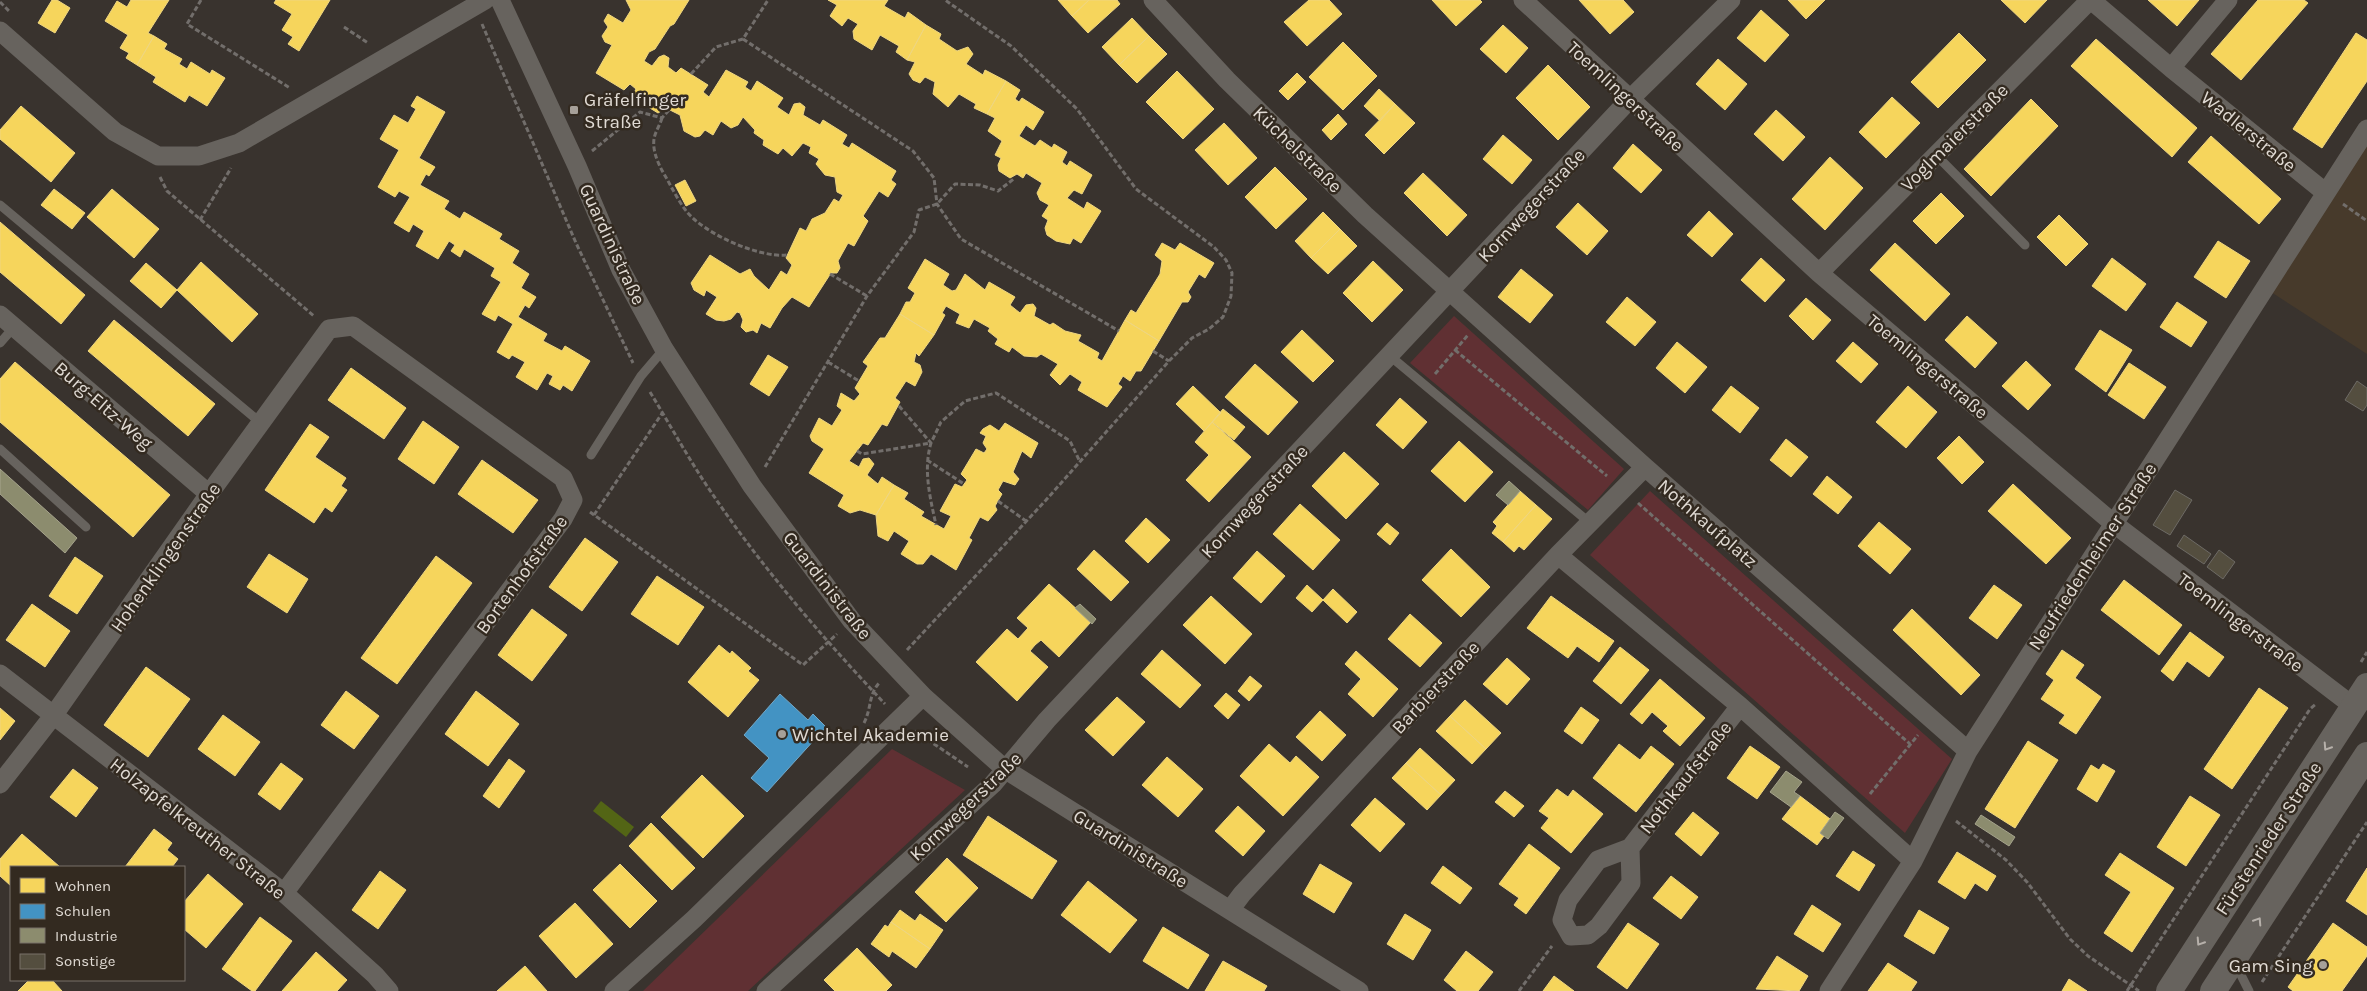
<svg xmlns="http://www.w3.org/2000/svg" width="2367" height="991" font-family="Karla,sans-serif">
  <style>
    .built { fill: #473a2b }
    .green { fill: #603033 }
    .water { fill: #536515 }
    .homes { fill: #f6d55c; stroke: #efd680 }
    .schools { fill: #4393c3; stroke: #72a8c8 }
    .industry { fill: #8c8c6e; stroke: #a5a38c }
    .building { fill: #544e3f; stroke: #6d6a65 }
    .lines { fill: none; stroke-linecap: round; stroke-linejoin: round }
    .path { stroke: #726e6b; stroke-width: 3; stroke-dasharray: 5 2.5; stroke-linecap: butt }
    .lane { stroke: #67635e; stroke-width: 9 }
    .street { stroke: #67635e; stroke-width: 19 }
    .secondary { stroke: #67635e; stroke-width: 26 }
    .oneway { stroke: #b6b0aa }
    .poi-dot { fill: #a6a099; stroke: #332a20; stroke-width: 2 }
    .labels { text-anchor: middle; stroke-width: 5; stroke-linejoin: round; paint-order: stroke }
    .street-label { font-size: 19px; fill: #e0dad3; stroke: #332a20 }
    .poi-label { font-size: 19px; fill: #e0dad3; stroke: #332a20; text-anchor: start }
  </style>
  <rect width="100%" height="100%" fill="#39332e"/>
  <path class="built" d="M2367,136V354L2268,290Z"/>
  <path class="green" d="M1454,316L1624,469L1588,510L1410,363Z
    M1650,491L1952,759L1905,833L1590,555Z
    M892,749L965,790L748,991H643Z"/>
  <path class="water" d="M601,801L634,827L626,837L593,811Z"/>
  <path class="homes" d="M52,0H57L70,8L55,33L38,23Z
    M131,0H169L148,33L154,36L137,65L126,58L129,53L120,48L128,35L105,21L117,1L127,7Z
    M276,0H330L299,51L288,44L293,37L282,30L292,14L274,3Z
    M626,0H689L674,24L670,26L655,49L649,52L644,61L652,66L659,57L664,55L669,58L668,67L676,73L681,68L708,85L703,92L709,97L726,70L748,82L745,87L751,91L757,81L783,98L777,107L789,115L794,104L800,103L805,107L803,115L820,125L823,120L847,135L842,144L849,148L852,143L896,171L891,180L896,184L888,197L879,191L863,216L868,221L854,246L848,243L838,261L840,268L837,273H831L809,307L792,297L782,308L770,328L761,323L757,333L753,330L746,332L741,327L743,320L740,313L737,312L731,319L724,321L716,320L706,314L717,297L706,290L704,296L694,290L691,283L710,255L740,274L750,269L754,276L769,290L781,271L787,275L792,265L786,258L800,228L806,231L812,219L825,213L834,199L839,202L843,195L837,192L835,177L825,175L816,164L819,159L809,153L811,147L803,143L792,156L783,148L778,154L763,145L764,140L754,133L755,130L743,117L738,125L731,128L721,121L713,135L705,130L700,136L695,137L684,131L680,115L666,108L658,113L632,97L636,89L630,84L624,90L596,73L612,45L605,42L602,36L608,27L604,21L608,14L623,23L631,10Z
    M888,0L884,6L905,18L908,12L926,25L907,60L896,52L899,46L880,35L872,50L854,39L853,31L858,24L848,18L842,26L830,16L837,5L828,0Z
    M1058,0H1089L1072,16Z
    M1089,0H1117L1120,4L1088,33L1072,16Z
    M1309,0H1329L1342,14L1307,46L1284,22Z
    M1432,0H1480L1482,2L1456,26Z
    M1579,0H1623L1634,12L1610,34Z
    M1788,0H1825L1806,19Z
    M2001,0H2047L2025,23Z
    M2148,0H2199L2177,26Z
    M2258,0H2304L2308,3L2241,80L2211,54Z
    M1761,10L1789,35L1765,62L1737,38Z
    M1132,18L1149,36L1119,65L1102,47Z
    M926,25L941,34L939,39L957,51L968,47L973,54L966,64L983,75L985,70L1006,81L987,114L974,108L976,104L959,94L948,107L933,94L935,82L925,77L920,83L913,80L909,74L915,62L907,60Z
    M1503,25L1528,48L1506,73L1480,49Z
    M1959,33L1986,60L1938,108L1911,82Z
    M2356,33L2367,40V81L2322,148L2293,129Z
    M154,36L167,44L164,49L182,59L179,64L187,69L191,62L210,74L212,70L225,78L207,106L189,95L185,102L153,82L156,77L137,65Z
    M1149,36L1167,54L1137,83L1119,65Z
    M2096,39L2197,128L2172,157L2071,66Z
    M1343,42L1377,76L1343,110L1309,77Z
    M1718,59L1747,84L1725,110L1696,84Z
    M1548,65L1590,107L1558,140L1516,98Z
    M1177,71L1214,109L1183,139L1146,102Z
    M1297,73L1306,82L1288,100L1279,91Z
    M1006,81L1020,90L1015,99L1019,102L1022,98L1044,112L1033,130L1026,125L1019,136L1035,146L1040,140L1052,148L1054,144L1067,152L1062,162L1067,166L1070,161L1092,175L1082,194L1074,190L1067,198L1084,209L1087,202L1101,211L1081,243L1073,238L1070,244L1056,241L1047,235L1045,228L1048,220L1042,216L1049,205L1040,200L1037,193L1042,183L1026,173L1023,178L1017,174L1010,178L999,171L998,165L1001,158L995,155L1002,141L988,131L995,118L987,114Z
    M1379,89L1395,104L1380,121L1364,106Z
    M417,96L445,112L419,158L435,167L429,176L426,174L420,185L449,201L444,209L460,219L464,212L502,234L499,239L519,251L512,263L529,274L521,288L536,297L529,308L525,305L518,317L547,334L543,341L562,351L565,346L590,361L572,391L563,385L560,390L549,384L553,376L547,373L537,390L516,377L525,362L512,355L509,359L497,352L513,324L498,315L495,321L482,314L501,282L491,276L495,268L464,249L460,257L451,251L455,245L449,241L438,259L416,246L424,231L413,224L409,232L394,223L410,197L399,191L395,197L378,187L399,150L380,139L394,115L408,123L416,109L411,106Z
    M1892,97L1920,123L1886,158L1859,132Z
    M2031,99L2058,126L1991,196L1964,169Z
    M1395,104L1415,123L1384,154L1365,135Z
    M21,106L75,153L51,182L0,139V130Z
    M1776,110L1805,137L1783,161L1754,134Z
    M1338,114L1347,124L1331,140L1322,130Z
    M1224,123L1257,158L1228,185L1195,150Z
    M1503,135L1532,160L1512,184L1483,159Z
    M2211,136L2281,199L2259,224L2188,162Z
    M1633,144L1662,170L1641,193L1613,168Z
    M1830,157L1863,188L1825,230L1792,199Z
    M1275,167L1307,199L1276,229L1245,197Z
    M1423,173L1467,215L1447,236L1404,193Z
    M685,180L696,201L686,206L675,185Z
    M54,189L85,213L72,229L41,205Z
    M112,189L159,229L134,258L87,217Z
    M1941,193L1964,216L1936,244L1913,221Z
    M1578,203L1608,231L1587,255L1556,227Z
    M1709,211L1733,234L1712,257L1687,235Z
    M1323,212L1340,229L1311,258L1295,241Z
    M2059,215L2088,244L2066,266L2037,237Z
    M0,222L85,295L61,324L0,272Z
    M1340,229L1357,246L1328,274L1311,258Z
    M2218,241L2250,261L2226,298L2194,277Z
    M1162,243L1175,250L1180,243L1214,263L1205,278L1199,274L1188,292L1191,297L1188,302H1182L1159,341L1125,320L1131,310L1136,313L1160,274L1162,261L1155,255Z
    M1895,243L1950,294L1925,321L1870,270Z
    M1761,258L1785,280L1765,302L1741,280Z
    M2112,258L2146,284L2126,311L2092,286Z
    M925,259L949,274L943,285L952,291L956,290L965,274L985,290L989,282L1015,297L1010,305L1020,313L1026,305L1033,304L1036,308L1034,316L1050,325L1053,323L1065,331L1081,335L1078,341L1099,353L1097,358L1102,361L1125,320L1159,341L1141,371H1136L1130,381L1123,376L1118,384L1122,387L1107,407L1078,390L1082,382L1070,374L1060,385L1050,375L1058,364L1041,354L1037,357L1024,356L1012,347L1009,352L995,344L998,339L988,331L990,328L974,319L969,328L956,323L960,314L946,306L942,313L945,315L934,335L900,314L906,302H910L915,293L908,288Z
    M1373,261L1403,290L1372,322L1343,293Z
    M201,262L258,314L232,342L177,290Z
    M146,263L177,290L161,308L130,281Z
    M1521,269L1553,295L1530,323L1498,297Z
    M1627,297L1656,322L1635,346L1606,322Z
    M1806,298L1831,320L1813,340L1789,316Z
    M2177,302L2207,322L2191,347L2160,327Z
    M900,314L934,335L919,356L916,353L914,362L920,365L922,372L915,386L906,381L895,398L900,402L887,426L882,424L868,445L863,443L849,461L859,467L863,459L869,458L874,464L867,475L878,484L882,477L894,485L876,515L860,510L850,513L838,506L844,495L809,473L824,449L812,441L810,436L819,418L832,426L842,410L837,406L841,393L854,401L860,394L855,388L868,366L863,362L880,338H885Z
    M1967,316L1997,343L1975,368L1945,340Z
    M114,320L215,404L188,436L88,351Z
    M1302,330L1334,361L1313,382L1281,352Z
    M2100,330L2132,350L2106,392L2075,369Z
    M1677,342L1707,367L1685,393L1656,368Z
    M1853,342L1878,364L1861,383L1836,361Z
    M768,355L788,367L769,396L750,384Z
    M2026,361L2051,385L2028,410L2002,386Z
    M15,362L170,495L133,537L0,422V379Z
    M2129,363L2166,387L2144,419L2108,395Z
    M1255,364L1298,402L1268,435L1225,397Z
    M351,368L406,408L384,439L328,400Z
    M1193,386L1221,413L1204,431L1176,404Z
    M1731,386L1759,408L1740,433L1712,410Z
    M1908,386L1937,412L1906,448L1876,422Z
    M1400,398L1427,422L1403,449L1376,425Z
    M1223,409L1245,427L1234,440L1212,422Z
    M423,421L459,447L434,484L398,459Z
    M1212,422L1251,457L1209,502L1186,480L1209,455L1195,442Z
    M1005,423L1038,443L1031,458L1022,451L1013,472L1019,479L1015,485L1003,481L998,490L1002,494L995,506L997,510L988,521L980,517L969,538L972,540L956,570L931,554L923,564H917L901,554L909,541L894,531L888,541L878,536L876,515L894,485L908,493L904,499L924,512L921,516L944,529L951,516L940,511L955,484L962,487L967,480L961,474L976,449L984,453L987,449L983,443L986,436L980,433L983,429L990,425L999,431Z
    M310,424L329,437L315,457L346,478L341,486L347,490L332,512L325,507L314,523L265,490Z
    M1959,436L1984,462L1962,484L1937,458Z
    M1786,439L1808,457L1791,477L1770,460Z
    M1459,441L1493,472L1465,502L1431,471Z
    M1344,452L1379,484L1346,519L1312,486Z
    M482,460L538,500L513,533L458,494Z
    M1827,476L1852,497L1838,514L1813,494Z
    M2013,484L2071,538L2046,564L1988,511Z
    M1520,491L1536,505L1503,542L1492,533L1497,526L1493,522Z
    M1300,504L1340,540L1313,570L1273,534Z
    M1536,505L1552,519L1524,550L1519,546L1514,552L1503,542Z
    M1146,518L1170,540L1148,563L1125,541Z
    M1879,522L1911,549L1890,574L1858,546Z
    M1387,523L1399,533L1390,545L1377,534Z
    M585,538L618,562L582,611L549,587Z
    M1451,549L1490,587L1461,617L1422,580Z
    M1094,550L1129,582L1111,601L1077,569Z
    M1257,551L1285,576L1261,603L1233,578Z
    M269,554L308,579L287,613L247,587Z
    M436,556L472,583L397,684L361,658Z
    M75,557L103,576L77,614L49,596Z
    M657,576L704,607L678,645L631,614Z
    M2124,580L2182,625L2159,655L2101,610Z
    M1049,584L1091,622L1059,657L1041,640L1035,645L1030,651L1048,667L1017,701L976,662L1007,629L1018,639L1028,628L1017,618Z
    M1307,585L1323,600L1312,612L1296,598Z
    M1994,585L2022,605L1997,639L1969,618Z
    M1333,589L1357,612L1347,623L1323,600Z
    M1211,596L1252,634L1225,664L1183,625Z
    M1551,596L1614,641L1599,662L1577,646L1568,658L1527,628Z
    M32,604L70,631L45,667L6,640Z
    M532,609L567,635L532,681L498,655Z
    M1912,609L1980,675L1961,695L1893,630Z
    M1410,614L1442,643L1420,667L1388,639Z
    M2190,632L2224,657L2209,677L2187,661L2173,681L2161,671Z
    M719,645L730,654L732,651L751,668L748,671L759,680L728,717L688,682Z
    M1620,647L1649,670L1621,704L1593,681Z
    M1162,650L1201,685L1180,708L1141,674Z
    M2062,650L2084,665L2075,678L2101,697L2076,734L2059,723L2065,715L2041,699L2054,680L2046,674Z
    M1356,651L1398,689L1373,717L1348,694L1361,679L1345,664Z
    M1507,658L1530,679L1507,705L1483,684Z
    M146,667L190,699L148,757L104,725Z
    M1250,676L1262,686L1249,701L1238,691Z
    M1660,679L1705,718L1680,746L1663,731L1668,726L1652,712L1642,724L1630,714Z
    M2259,688L2288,708L2232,789L2204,769Z
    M346,691L379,716L354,749L321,725Z
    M476,691L519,724L488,766L445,734Z
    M1226,693L1240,705L1228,719L1214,706Z
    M1117,697L1145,722L1113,756L1085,730Z
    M1465,700L1501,733L1486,749L1450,716Z
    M1581,707L1599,720L1582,744L1564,731Z
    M0,708L15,721L0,740Z
    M1320,711L1346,735L1322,761L1296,737Z
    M223,715L260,742L235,776L198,749Z
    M1450,716L1486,749L1472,764L1436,731Z
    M2028,741L2058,760L2015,828L1985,809Z
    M1269,744L1290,763L1296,756L1319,777L1283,816L1240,776Z
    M1619,744L1640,760L1651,746L1674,764L1636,812L1593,778Z
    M1750,746L1780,767L1757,799L1727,778Z
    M1420,748L1455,780L1441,795L1406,763Z
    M1167,757L1203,789L1178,817L1142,785Z
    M509,759L525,771L499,808L483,796Z
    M281,763L303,779L280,810L258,794Z
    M1406,763L1441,795L1427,810L1392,778Z
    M2103,764L2115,771L2097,802L2077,789L2091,765L2099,770Z
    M73,769L98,788L76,817L50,797Z
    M702,775L744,816L703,858L661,817Z
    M1557,789L1568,797L1573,790L1603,814L1571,853L1541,828L1549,818L1539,811Z
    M1505,791L1524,806L1514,817L1495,802Z
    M1800,796L1830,819L1820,833L1824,836L1817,845L1782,819Z
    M2190,796L2220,815L2186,866L2157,847Z
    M1375,798L1405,824L1380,852L1351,825Z
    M1238,806L1265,831L1243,856L1215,831Z
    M1693,812L1719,833L1701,856L1675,834Z
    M988,816L1057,861L1032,899L963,855Z
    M651,823L695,868L672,890L629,846Z
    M154,829L172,843L167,850L178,859L172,867H125Z
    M22,834L60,867H11V886L0,876V859Z
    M1529,844L1560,868L1526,914L1514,905L1519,898L1499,884Z
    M1853,851L1875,865L1859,891L1836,876Z
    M1957,852L1996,876L1987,891L1975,883L1965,899L1938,882Z
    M2120,853L2174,888L2132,952L2104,933L2131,892L2105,875Z
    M947,858L978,888L946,922L915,892Z
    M620,864L657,901L630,928L593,890Z
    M1320,864L1352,883L1334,913L1303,894Z
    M1443,866L1472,888L1460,904L1431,883Z
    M2367,868V915L2346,901Z
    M380,871L406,890L378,929L352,910Z
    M208,874L243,904L206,948L184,929V902Z
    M1671,876L1698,897L1681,919L1653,898Z
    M1088,881L1137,920L1110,953L1061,915Z
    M575,903L613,944L576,978L539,936Z
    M1812,905L1841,924L1823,952L1794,934Z
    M900,910L915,921L920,914L943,930L930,949L891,922Z
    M1919,910L1949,928L1934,954L1904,936Z
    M1405,914L1431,930L1413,960L1387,944Z
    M260,917L292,941L255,991H252L222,969Z
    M891,922L930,949L916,968L892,951L889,957L871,944L885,925L888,927Z
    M1628,923L1659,944L1627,989L1597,967Z
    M2333,923L2367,947V956L2342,991H2293L2288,987Z
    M1163,927L1209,955L1188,989L1143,961Z
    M857,948L892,985L886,991H835L824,980Z
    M1466,951L1493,972L1478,991H1457L1444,980Z
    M316,952L347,980L337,991H282Z
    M1777,956L1808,976L1799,991L1756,989Z
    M1223,961L1267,986L1264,991H1205Z
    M1888,963L1917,982L1911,991H1868Z
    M525,966L547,991H497Z
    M1554,976L1574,991H1543Z
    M2069,979L2087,991H2062Z
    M29,980H52L62,991H18Z"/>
  <path class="schools" d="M780,694L808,720L813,714L826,727L767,792L751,778L769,758L744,735Z"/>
  <path class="industry" d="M0,469L77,538L65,553L0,494Z
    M1509,481L1520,491L1508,505L1496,495Z
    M1080,604L1096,619L1092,624L1075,608Z
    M1786,771L1802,782L1794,792L1800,796L1791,807L1770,792Z
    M1835,812L1844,818L1828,839L1820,833Z
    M1981,815L2015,837L2009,846L1975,824Z"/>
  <path class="building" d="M2357,381L2367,388V405L2363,411L2345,400Z
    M2175,490L2192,500L2170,535L2153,525Z
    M2184,535L2211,554L2204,564L2177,546Z
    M2219,550L2235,562L2223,579L2207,567Z"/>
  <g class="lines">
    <path class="path" d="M201,0L187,24L290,88
      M0,2L10,12
      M482,24L576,243L633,363
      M344,27L368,43
      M743,39L913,151L934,178L937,204L961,239L1119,331
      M691,74L716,47L743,39L768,0
      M574,110L580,107
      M662,118C660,125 655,132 654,139C652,152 660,168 667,179C673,190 679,202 687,212C705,234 759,258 787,255
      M592,151L640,112L662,118L669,110
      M160,177L167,191L314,316
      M2343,204L2367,221
      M200,220L231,168
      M830,274L867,296
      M1455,350L1607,476
      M1153,351L1169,361
      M828,362L859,381
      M1435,374L1468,335
      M650,392C669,423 687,456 707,486C759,564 821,636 885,704
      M899,406L931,443L941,422L965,401L996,393L1070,441L1080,462
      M857,451L862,454L931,443C923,470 930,497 936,525
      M927,460L964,484
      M765,467L867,296L914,232L919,210L937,204L955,184L980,185L998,191L1015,178
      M998,501L1026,521
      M1638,503L1910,744
      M590,512L803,665L837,634
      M594,515L663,412
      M907,650L1046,500L1169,361L1192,338L1209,329L1223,317L1231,296L1232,273L1226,260L1214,247L1136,189L1077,109L1011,46L945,0
      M2361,662L2367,652
      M864,723C872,707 868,695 880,682
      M915,731L968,767
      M1870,794L1918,735
      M1956,821L2006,860L2027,882L2070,939L2088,956L2139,991
      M2262,982L2367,822
      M1519,991L1552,946
      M2127,991L2310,709L2316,704"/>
    <path class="lane" d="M1936,155L2025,245
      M0,205L261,423
      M0,343L14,327
      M1390,356L1590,523
      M0,449L86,527
      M591,455L641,376L664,349
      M2236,965L2249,991"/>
    <path class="street" d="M500,0L577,166L621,270L664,349L752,486L852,621L923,696L1006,770L1359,991
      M1153,0L1227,80L1365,215L1645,467L1968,751
      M1523,0L1819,273L2113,523L2353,706
      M2091,0L2171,68L2326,193
      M0,31L115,132L158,156H199L239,143L485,0
      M2171,68L2228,0
      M1819,273L2090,0
      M0,315L209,494
      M1558,555L1740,706L1913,861
      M0,674L284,893L375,975L389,991
      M0,784L53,716L209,494L329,329L353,326L563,478L573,500L563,519L284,893
      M1630,848L1631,883L1599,926L1588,935L1571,936L1562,920L1568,900L1598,860L1630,848L1740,706
      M1230,910L1242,894L1558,555L1645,467
      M614,991L694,919L923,696
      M766,991L993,784L1047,720L1629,100L1731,0
      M1829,991L1913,861L1968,751L2367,129"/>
    <path class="secondary" d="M2169,991L2367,686
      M2213,991L2367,755"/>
  </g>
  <defs><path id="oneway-chevron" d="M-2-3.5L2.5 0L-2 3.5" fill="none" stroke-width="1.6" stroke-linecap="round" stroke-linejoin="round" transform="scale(1.25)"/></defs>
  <g class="oneway">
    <use href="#oneway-chevron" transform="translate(2327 747) rotate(123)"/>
    <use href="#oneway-chevron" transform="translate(2258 921) rotate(-57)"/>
    <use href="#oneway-chevron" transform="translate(2200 942) rotate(123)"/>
  </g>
  <g class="poi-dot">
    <rect x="569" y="105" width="10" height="10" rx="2.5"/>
    <circle cx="782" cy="734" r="5"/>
    <circle cx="2323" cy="965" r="5"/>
  </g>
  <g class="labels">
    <g class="street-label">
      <text transform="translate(1626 96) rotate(43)" y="7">Toemlingerstraße</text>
      <text transform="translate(2249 131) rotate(39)" y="7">Wadlerstraße</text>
      <text transform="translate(1954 137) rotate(-45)" y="7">Voglmaierstraße</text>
      <text transform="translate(1298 149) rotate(44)" y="7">Küchelstraße</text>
      <text transform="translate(1531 205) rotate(-47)" y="7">Kornwegerstraße</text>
      <text transform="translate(613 244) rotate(65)" y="7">Guardinistraße</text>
      <text transform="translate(1928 366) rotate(40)" y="7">Toemlingerstraße</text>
      <text transform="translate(104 405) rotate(41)" y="7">Burg-Eltz-Weg</text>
      <text transform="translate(1254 501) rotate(-47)" y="7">Kornwegerstraße</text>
      <text transform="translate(1708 523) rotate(41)" y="7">Nothkaufplatz</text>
      <text transform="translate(2092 556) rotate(-57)" y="7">Neufriedenheimer Straße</text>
      <text transform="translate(165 557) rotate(-55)" y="7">Hohenklingenstraße</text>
      <text transform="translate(521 574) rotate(-54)" y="7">Bortenhofstraße</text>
      <text transform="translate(828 585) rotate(52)" y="7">Guardinistraße</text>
      <text transform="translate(2241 622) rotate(37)" y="7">Toemlingerstraße</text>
      <text transform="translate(1435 687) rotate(-47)" y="7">Barbierstraße</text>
      <text transform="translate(1685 777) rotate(-52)" y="7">Nothkaufstraße</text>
      <text transform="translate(965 806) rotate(-44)" y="7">Kornwegerstraße</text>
      <text transform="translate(198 828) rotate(38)" y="7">Holzapfelkreuther Straße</text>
      <text transform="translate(2268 838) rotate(-57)" y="7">Fürstenrieder Straße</text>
      <text transform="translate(1131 848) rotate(32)" y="7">Guardinistraße</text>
    </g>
    <g class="poi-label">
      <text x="584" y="106">Gräfelfinger<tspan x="584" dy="22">Straße</tspan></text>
      <text x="792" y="741">Wichtel Akademie</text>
      <text x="2313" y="972" text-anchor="end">Gam Sing</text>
    </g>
  </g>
  <rect x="10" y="866" width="175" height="115" fill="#332a20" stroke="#787068"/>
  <rect x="20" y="878" width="25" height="15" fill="#f6d55c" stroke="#787068"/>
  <text x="55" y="891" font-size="15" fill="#e0dad3">Wohnen</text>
  <rect x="20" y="904" width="25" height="15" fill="#4393c3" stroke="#787068"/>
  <text x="55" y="916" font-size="15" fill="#e0dad3">Schulen</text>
  <rect x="20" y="928" width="25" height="15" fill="#8c8c6e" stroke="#787068"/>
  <text x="55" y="941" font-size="15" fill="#e0dad3">Industrie</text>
  <rect x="20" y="954" width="25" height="15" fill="#544e3f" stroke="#787068"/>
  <text x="55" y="966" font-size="15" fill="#e0dad3">Sonstige</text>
</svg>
